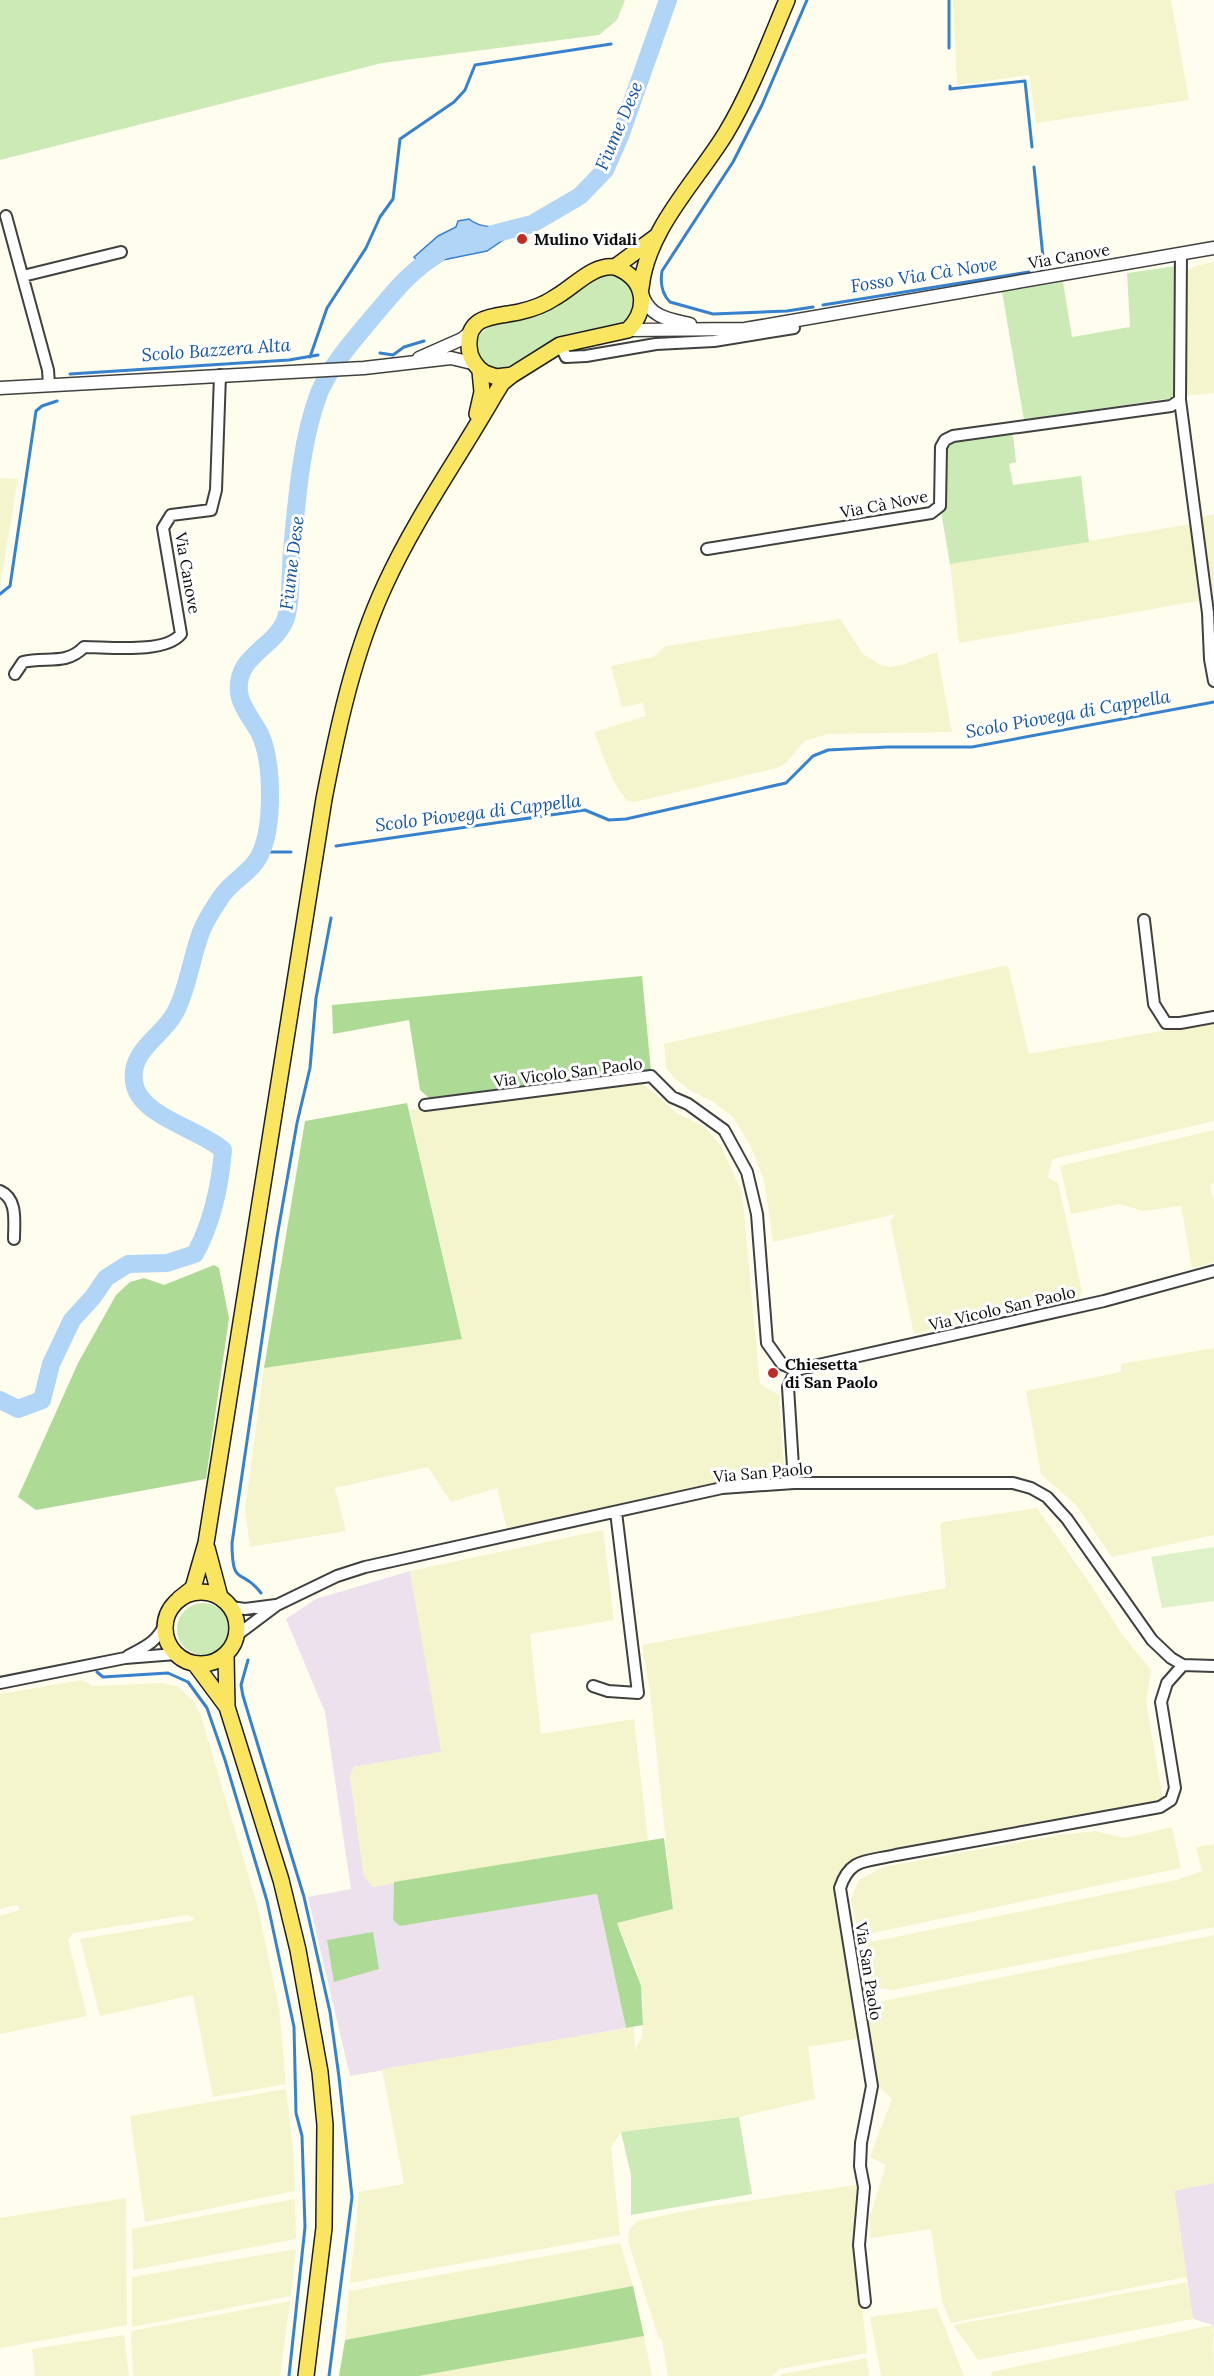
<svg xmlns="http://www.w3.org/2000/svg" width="1214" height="2376" font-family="Lora,serif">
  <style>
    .industrial { fill: #ece1ec }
    .farmland { fill: #f4f5cd }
    .green { fill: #cbeab6 }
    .forest { fill: #addb95 }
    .pitch { fill: #def1c8 }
    .water { fill: #b1d5f7; stroke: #3782cf; stroke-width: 1.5 }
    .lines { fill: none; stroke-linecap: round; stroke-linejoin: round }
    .stream { stroke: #3782cf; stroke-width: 3 }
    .river { stroke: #b1d5f7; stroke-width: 18 }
    .minor-casing { stroke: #404040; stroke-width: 14 }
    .tertiary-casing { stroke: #404040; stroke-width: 15 }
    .primary-casing { stroke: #1e1e1e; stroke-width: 18 }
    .minor { stroke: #fff; stroke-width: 10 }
    .tertiary { stroke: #fff; stroke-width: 12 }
    .primary { stroke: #fae561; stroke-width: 15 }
    .poi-dot { fill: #bf2c23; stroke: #fff; stroke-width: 2 }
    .labels { text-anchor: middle; stroke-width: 6; stroke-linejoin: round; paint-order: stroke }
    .poi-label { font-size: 16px; font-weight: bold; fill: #0d0d0d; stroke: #fff; text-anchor: start }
    .street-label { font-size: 16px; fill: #0d0d0d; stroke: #fff }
    .water-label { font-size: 18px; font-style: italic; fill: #1455a0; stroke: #fff }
  </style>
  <rect width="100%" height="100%" fill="#fffded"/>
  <path class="industrial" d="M410,1571L442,1752L354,1767L350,1776L364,1876L373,1887L394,1882L393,1920L400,1926L597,1894L626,2028L350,2076L308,1897L351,1889L325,1712L286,1619L316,1599Z
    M1214,2183V2333L1213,2325L1193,2319L1174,2190Z"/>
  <path class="farmland" d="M953,0H1171L1189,100L1036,123L1029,75L957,85Z
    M1214,262V393L1184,396L1185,272L1195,266Z
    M0,478L18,479L0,587Z
    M1214,514V653L1198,517Z
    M1192,524L1204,600L959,643L950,564Z
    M840,619L863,654L879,664L889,667L901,665L937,652L952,732L828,734L805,741L786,763L777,768L635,802L627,801L613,781L594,732L646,716L643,703L622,707L611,666L653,657L666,646Z
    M1003,966H1008L1029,1054L1214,1022V1121L1053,1159L1047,1177L1058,1183L1082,1291L1079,1299L914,1334L890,1221L896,1214L773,1242L764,1180L751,1147L733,1117L715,1103L691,1091L675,1079L666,1068L664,1044Z
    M641,1082L677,1113L703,1126L720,1144L742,1192L760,1384L779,1395L784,1468L507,1529L497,1488L451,1502L428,1467L335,1488L346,1531L250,1547L245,1510L264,1368L462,1338L410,1114L411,1110Z
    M1214,1130V1183L1210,1185L1214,1202V1262L1192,1268L1181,1206L1143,1211L1120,1204L1071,1214L1060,1166Z
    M1214,1348V1535L1112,1557L1076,1505L1041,1474L1026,1391L1121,1372V1364Z
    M1037,1508L1091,1585L1121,1633L1151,1670L1146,1702L1163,1799L1161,1802L847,1862L841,1869L837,1884L861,2038L808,2047L815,2099L739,2117L621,2132L611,2147L620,2235L350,2283L359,2192L404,2184L382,2069L634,2027L635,2051L642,2036L643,1999L635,1965L617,1923L673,1909L650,1691L642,1645L946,1588L940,1525L943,1522Z
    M603,1530L614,1620L530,1634L541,1734L634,1719L648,1840L373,1887L364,1876L350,1776L354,1767L441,1752L410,1571Z
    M82,1680L93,1686L164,1683L179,1687L194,1702L201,1716L257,1904L279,2007L286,2084L213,2097L193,1995L100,2016L80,1939L191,1921L195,1918L188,1915L73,1933L68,1940L87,2016L0,2034V1916L20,1910L17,1905L0,1909V1694Z
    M1172,1827L1181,1868L859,1936L851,1899L859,1880L883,1867L1059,1835L1095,1831L1125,1838Z
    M1214,1844V1927L892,1990L876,1988L868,1975L861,1944L1176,1880L1202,1871L1196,1847Z
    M1214,1935V2183L1174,2191L1187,2277L951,2323L942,2301L931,2229L870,2238L869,2219L886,2165L870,2157L892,2099L879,2086L866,2008L883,2001Z
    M286,2089L294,2159L295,2191L145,2222L130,2116Z
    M856,2185L860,2186L856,2255L867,2353L779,2369L772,2376H668L662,2340L659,2339L628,2241L629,2230L637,2221L700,2208Z
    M126,2198L127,2325L0,2348V2218Z
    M295,2199L296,2239L133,2270L132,2229Z
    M620,2243L633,2286L345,2340L349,2291Z
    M296,2249L291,2296L132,2327V2277Z
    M1187,2282L1193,2319L978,2360L953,2325Z
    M290,2301L280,2376H133L131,2331Z
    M937,2308L964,2376H881L870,2317Z
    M1213,2325L1214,2376H991L992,2372L1010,2368Z
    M124,2335L129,2376H35L32,2349Z
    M644,2336L652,2376H419Z
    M867,2358L869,2376H780L782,2374Z"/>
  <path class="green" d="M0,0H625L617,20L599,35L382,63L0,160Z
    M1176,266L1174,395L1172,398L1024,420L1002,292L1063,282L1072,337L1130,327L1127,273Z
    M607,275C626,277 635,289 634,308L622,324C602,329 582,329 562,336C536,345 483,401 476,344C483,316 521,321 543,313C567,304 583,279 607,275Z
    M1012,427L1016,462L1009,464L1013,485L1081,476L1089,542L950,564L940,506L945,440Z
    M177 1629a26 26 0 1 1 52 0a26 26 0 1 1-52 0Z
    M739,2117L752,2194L631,2215V2175L621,2132Z"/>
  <path class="forest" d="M642,976L651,1071L429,1098L420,1090L409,1020L333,1034L332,1005Z
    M407,1103L462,1339L264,1368L305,1121Z
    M214,1265L219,1268L229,1318L206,1479L36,1510L18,1497L78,1363L116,1295L130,1282L144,1278L164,1285Z
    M664,1838L673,1909L617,1923L641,1986L643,2025L626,2028L597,1894L400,1926L393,1920L394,1882Z
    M373,1932L379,1969L334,1982L327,1940Z
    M633,2286L644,2336L419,2376H339L345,2340Z"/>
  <path class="pitch" d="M1214,1547V1601L1162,1608L1151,1557Z"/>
  <path class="water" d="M469,219C479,228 503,229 516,225L518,232L505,235L506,238L487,251L443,260L426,271L414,257L438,236L456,227L458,221Z"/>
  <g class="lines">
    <path class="stream" d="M807,0L762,105L733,162L662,271C660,283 662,294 670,302L713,314L787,311L813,307
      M949,0V48
      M950,86V89L1025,81L1032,147
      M1034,167L1044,267L1041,270
      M823,305L1029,272
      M380,353L393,355L404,347L424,341
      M310,357L327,308L366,248L380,217L393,199L400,139L454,102L465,90L475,65L611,44
      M70,374L289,360L318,355
      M0,594L10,586L36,411L42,406L57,401
      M336,846L585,810L609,820L626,819L786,783L813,756L828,750L888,747H972L1214,702
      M262,852H291
      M261,1593C242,1567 232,1589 232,1543L277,1237L297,1123L310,1068L316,998L331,918
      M248,1660L241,1685L243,1696L304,1897L330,2012L339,2077L352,2197L329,2376
      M97,1672L103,1677L168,1673L188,1682L207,1708L225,1760L267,1901L294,2027L296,2113L302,2136L305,2227L289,2376"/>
    <path class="river" d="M493,234L532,224L580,196L605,170L620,136L668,0
      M0,1400L18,1409L42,1400L51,1364L72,1320L93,1297L106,1278L128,1264L167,1263L195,1254C213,1221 220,1187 223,1150C200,1129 137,1116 134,1081C130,1049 164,1036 176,1011C188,987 191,960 200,935C204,922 213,909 221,897C232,880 255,871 262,850C273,822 273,762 260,734C254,722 240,706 239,692C235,653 280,647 287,614C292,593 290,571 292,550C297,499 301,441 319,393C331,365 352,342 371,319C395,291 408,273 439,253"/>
    <g class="minor-casing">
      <path id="minor" d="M6,216L48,370L49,385
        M1181,254L1180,400L1208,613L1210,659L1214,681
        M23,276L121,252
        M560,345L566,357L586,356L656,344L714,341L794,328
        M707,549L931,513L940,506L941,447L945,440L953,436L1171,406L1180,400
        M15,674L23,662C45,656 66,666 84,647C109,647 165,654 181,634L163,528L171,515L211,510L216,490L220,375
        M1144,920L1154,1004L1166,1023H1180L1214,1017
        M425,1105L651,1076L672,1097L688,1104L724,1130L747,1172L757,1214L767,1343L782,1364L796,1370L1104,1301L1214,1271
        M0,1191C18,1199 14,1222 14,1239
        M794,1483L788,1387L796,1370
        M231,1607L245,1609L276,1605
        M237,1635L277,1605L337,1576L365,1567L722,1488L794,1483H1013L1031,1488L1047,1497L1067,1519L1152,1640L1171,1658L1183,1665L1214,1666
        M128,1656C145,1647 157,1642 165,1624
        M0,1683L125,1658L176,1654
        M593,1686L608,1691L638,1693L616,1512
        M865,2302L859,2245L864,2187L860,2166L861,2143L872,2086L840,1888C850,1857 867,1862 896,1855L1160,1807L1171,1800L1175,1788L1161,1702L1167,1683L1183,1665"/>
    </g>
    <g class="tertiary-casing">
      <path id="tertiary" d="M643,297C652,318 669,319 690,324
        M628,330L745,329L1214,248
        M419,358L462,339L472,331
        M0,388L364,368L451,358L476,364"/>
    </g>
    <g class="primary-casing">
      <path id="primary" d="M615,267C645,278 650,308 628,330L560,345L512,375L496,377L485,373C476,368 469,357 469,346C467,314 497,317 519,312C532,309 544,305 554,298C573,288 592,264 615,267Z
        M615,267L657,236
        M641,288C647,229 696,182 726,133C751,91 768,45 787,0
        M477,414L482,392L480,371
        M207,1548L220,1597
        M165 1628a36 36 0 1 1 72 0a36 36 0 1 1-72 0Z
        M179,1599L193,1588L206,1543L324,799C338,726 354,652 385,585C415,519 458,459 494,396L502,383L512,375
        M226,1655L227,1707L281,1880L298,1950L320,2072L325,2125L324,2228L306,2376
        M195,1664L227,1707"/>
    </g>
    <use href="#minor" class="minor"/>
    <use href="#tertiary" class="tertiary"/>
    <use href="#primary" class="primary"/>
  </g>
  <g class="poi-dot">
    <circle cx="522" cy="239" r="6"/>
    <circle cx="773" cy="1373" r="6"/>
  </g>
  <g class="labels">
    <g class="poi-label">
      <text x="534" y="245">Mulino Vidali</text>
      <text x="785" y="1370">Chiesetta<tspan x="785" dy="18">di San Paolo</tspan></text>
    </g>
    <g class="street-label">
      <text transform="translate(1069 256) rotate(-10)" y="6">Via Canove</text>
      <text transform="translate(884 504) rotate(-11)" y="6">Via Cà Nove</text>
      <text transform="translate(188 573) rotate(80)" y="6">Via Canove</text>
      <text transform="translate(568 1072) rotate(-7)" y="6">Via Vicolo San Paolo</text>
      <text transform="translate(1002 1308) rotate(-13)" y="6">Via Vicolo San Paolo</text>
      <text transform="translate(763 1472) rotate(-5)" y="6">Via San Paolo</text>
      <text transform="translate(869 1971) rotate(81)" y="6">Via San Paolo</text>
    </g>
    <g class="water-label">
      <text transform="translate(619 126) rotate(-67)" y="6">Fiume Dese</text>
      <text transform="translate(924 275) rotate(-9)" y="6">Fosso Via Cà Nove</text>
      <text transform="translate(216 350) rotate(-4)" y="6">Scolo Bazzera Alta</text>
      <text transform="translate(292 563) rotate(-83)" y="6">Fiume Dese</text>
      <text transform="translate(1068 714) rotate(-10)" y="6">Scolo Piovega di Cappella</text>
      <text transform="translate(478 813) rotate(-7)" y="6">Scolo Piovega di Cappella</text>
    </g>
  </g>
</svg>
